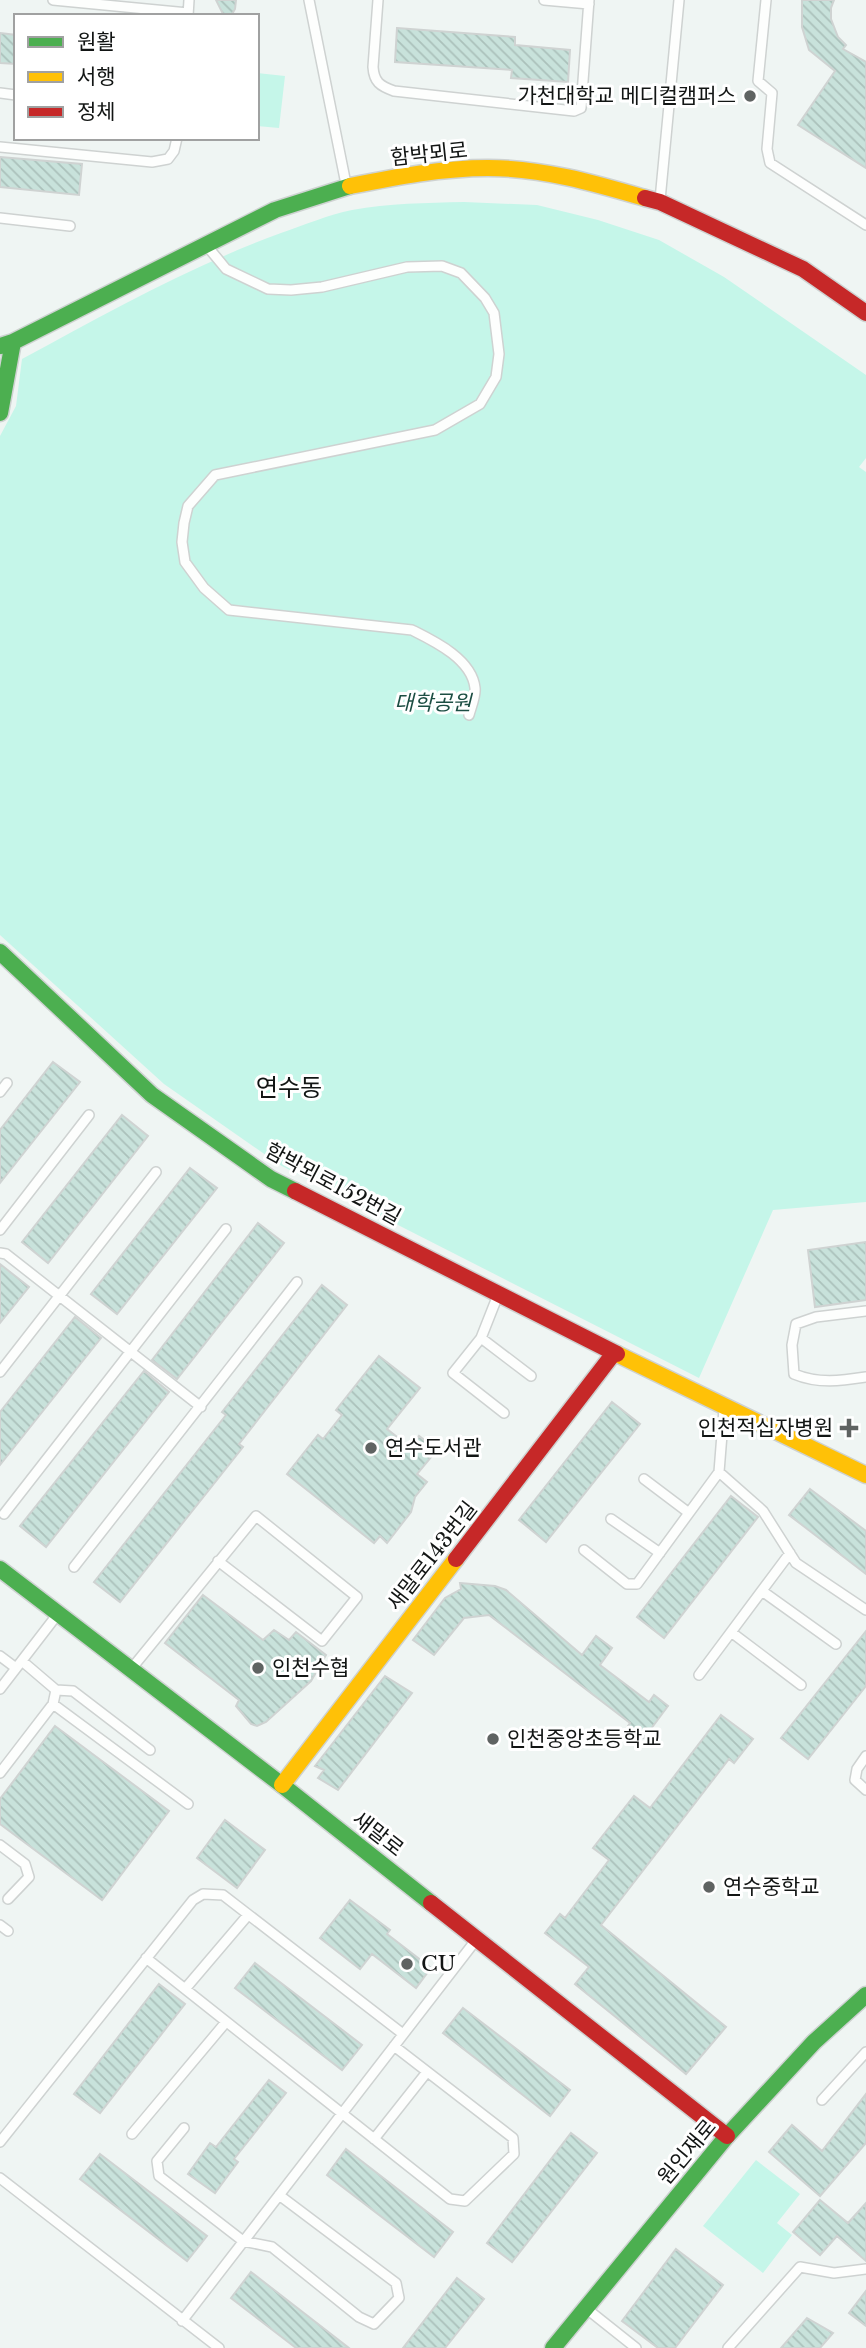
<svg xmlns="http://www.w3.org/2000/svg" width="866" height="2348" font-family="'Libre Baskerville','Noto Sans KR',serif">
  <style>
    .park { fill: #c5f6e9 }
    .building { fill: url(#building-back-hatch); stroke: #cfd3d2; stroke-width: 2 }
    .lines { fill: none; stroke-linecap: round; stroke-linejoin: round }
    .lane-casing { stroke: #ced2d1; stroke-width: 12 }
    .fast-casing { stroke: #ced2d1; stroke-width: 19 }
    .slow-casing { stroke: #ced2d1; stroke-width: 19 }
    .jam-casing { stroke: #ced2d1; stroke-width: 19 }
    .lane { stroke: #fdfefd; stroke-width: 9 }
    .fast { stroke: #4caf50; stroke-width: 16 }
    .slow { stroke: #ffc107; stroke-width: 16 }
    .jam { stroke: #c62828; stroke-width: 16 }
    .poi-dot { fill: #5f6362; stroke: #fff; stroke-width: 2.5 }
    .labels { text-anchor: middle; stroke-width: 6; stroke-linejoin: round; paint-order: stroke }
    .poi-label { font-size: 21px; fill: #121514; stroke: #fff; text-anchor: start }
    .street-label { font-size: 21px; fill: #121514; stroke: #fff }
    .park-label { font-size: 21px; font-style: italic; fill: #1c4e43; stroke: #fff }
    .quarter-label { font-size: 24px; fill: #121514; stroke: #fff }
  </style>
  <defs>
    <pattern id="building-back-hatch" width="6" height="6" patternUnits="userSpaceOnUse" patternTransform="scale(1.75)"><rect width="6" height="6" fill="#c8e2db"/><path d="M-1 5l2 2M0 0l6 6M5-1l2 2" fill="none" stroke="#abc1bb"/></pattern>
  </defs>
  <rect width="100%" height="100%" fill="#eff5f3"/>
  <path class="park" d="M257,73L285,76L279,128L257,126Z
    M464,202L537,205L598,220L659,240L724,277L866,375V458L859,467L866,472V1202L773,1210L699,1378L280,1165L164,1084L0,935V436L16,406L22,359C107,313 191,266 281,233C304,225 328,215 352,210C389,203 426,203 464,202Z
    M756,2160L800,2194L777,2223L792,2235L763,2273L703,2226Z"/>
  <path class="building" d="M216,0H236L235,9L231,16H224Z
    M802,0H834L831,8V19L838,37L846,45L843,49L866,62V168L798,125L835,71L809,50L802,27Z
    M397,28L515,37V45L570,50L568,82L511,78L512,70L395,62Z
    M0,33L16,35V64L0,63Z
    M0,157L82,164L79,195L0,187Z
    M53,1062L80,1082L0,1183V1130Z
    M122,1115L148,1136L48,1263L22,1242Z
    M190,1168L217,1188L117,1314L91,1294Z
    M258,1223L284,1243L177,1379L152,1360Z
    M866,1242V1300L815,1307L808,1250Z
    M0,1264L29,1287L0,1323Z
    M322,1285L347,1305L239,1444L243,1447L120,1602L94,1582L226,1415L222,1412Z
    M75,1317L101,1338L0,1465V1412Z
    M379,1356L420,1388L387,1429L410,1447L419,1436L437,1450L417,1474L427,1482L415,1497L411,1512L387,1543L380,1536L374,1543L287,1474L318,1435L323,1439L342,1415L336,1410Z
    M144,1371L169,1392L46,1547L20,1526Z
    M612,1402L640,1424L546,1542L519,1520Z
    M810,1489L866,1531V1574L789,1515Z
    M731,1496L758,1517L664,1638L637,1617Z
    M460,1583L495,1586L506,1590L582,1655L596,1636L612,1648L600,1665L649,1702L654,1695L668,1706L644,1738L628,1726L630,1723L489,1615L464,1618L434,1655L413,1640L445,1598L461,1589Z
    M203,1595L263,1640L274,1630L289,1640L296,1632L326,1655L311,1681L266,1722L257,1726L251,1724L236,1706L239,1700L165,1643Z
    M866,1631V1686L808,1759L781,1738Z
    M385,1676L412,1693L338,1790L318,1778L324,1770L315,1766Z
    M721,1715L753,1739L734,1763L729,1759L601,1925L726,2027L686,2074L575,1984L589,1967L545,1933L560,1914L565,1918L609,1860L593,1848L634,1796L650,1808Z
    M55,1726L169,1811L102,1900L0,1824V1799Z
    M225,1820L265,1850L237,1888L197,1858Z
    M350,1900L390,1930L387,1934L431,1968L416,1988L372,1954L360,1969L320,1938Z
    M255,1963L362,2045L342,2070L235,1988Z
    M159,1984L185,2004L100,2113L74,2094Z
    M463,2008L570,2090L550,2116L443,2033Z
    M269,2080L286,2093L234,2159L238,2162L215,2193L188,2174L210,2143L216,2147Z
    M866,2094V2143L820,2196L769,2152L792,2125L822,2151Z
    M571,2133L597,2153L512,2262L487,2243Z
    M346,2149L453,2232L434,2257L327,2175Z
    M100,2154L207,2236L187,2261L80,2179Z
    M820,2200L848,2223L866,2203V2261L837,2236L820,2255L793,2232Z
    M676,2249L723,2285L675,2348H658L622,2321Z
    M251,2272L349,2348H296L231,2298Z
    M457,2278L484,2299L445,2348H403Z
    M866,2291V2326L849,2313Z
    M807,2318L833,2333L820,2348H781Z"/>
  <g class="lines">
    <g class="lane-casing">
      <path id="lane" d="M53,0L188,13
        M309,0L346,184
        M378,0L373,67C374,82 380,86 394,91L574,111L581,108L589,0
        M544,0L589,4
        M766,0L758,81L772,93L767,149L770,163L866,225
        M188,16L189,0
        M0,93L16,95
        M0,147L152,162L168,159L174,151L177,138
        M660,200L679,0
        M0,218L70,226
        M207,246L226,269L268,289L291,290L322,287L407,267L442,266L461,273L485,298L494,313L499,354L496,377L480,404L435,430L215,475L188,506L184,523L182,542L185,562L204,588L229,610L412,630C434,641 472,659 475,688C476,696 471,707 469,715
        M0,1092L7,1083
        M0,1230L89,1115
        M0,1253L6,1254L201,1407
        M498,1295L481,1338L453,1373L504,1413
        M866,1311L816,1317L796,1324L792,1345L794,1374C818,1384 841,1381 866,1377
        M481,1338L531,1376
        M0,1372L156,1172
        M724,1409L719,1472L763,1511L796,1563L866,1610
        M644,1479L689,1513
        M4,1514L226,1229
        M611,1519L660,1553
        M584,1550L627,1584H637L719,1472
        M74,1567L297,1282
        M762,1591L836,1644
        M731,1632L801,1685
        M0,1656L16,1668
        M22,1661L56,1690L73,1691L150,1750
        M132,1668L256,1516L357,1597L322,1641L218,1561
        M699,1675L790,1553
        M0,1689L57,1615
        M56,1690L53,1704L188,1804
        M866,1756L857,1769L855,1780L866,1790
        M0,1773L53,1704
        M0,1845L25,1864L29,1877L8,1899
        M0,1925L8,1931
        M146,1958L450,2199L465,2201L514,2154L513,2138L394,2046
        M185,1989L248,1915
        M822,2100L866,2052
        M184,2128L157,2161L159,2176L243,2241L272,2247L359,2317L374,2324L399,2298L396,2283L279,2195
        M132,2134L226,2022
        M374,2139L427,2072
        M0,2142L193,1900L203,1894L223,1895L403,2034
        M0,2178L219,2348
        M587,2309L636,2348
        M182,2321L476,1940
        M728,2348L800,2267L834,2273L866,2269"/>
    </g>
    <g class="fast-casing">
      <path id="fast" d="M0,346L13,342L275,210L350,186
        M0,413L13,342
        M0,952L152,1095L271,1179L295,1191
        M0,1569L282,1785L431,1903
        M553,2348L727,2136L814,2042L866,1995"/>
    </g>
    <g class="slow-casing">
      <path id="slow" d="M350,186C396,177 442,168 488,168C542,168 594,183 645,198
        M617,1354L866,1475
        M282,1785L456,1559"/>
    </g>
    <g class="jam-casing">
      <path id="jam" d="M645,198L660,202L803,269L866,313
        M295,1191L617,1354
        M456,1559L614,1353
        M431,1903L727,2136"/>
    </g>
    <use href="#lane" class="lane"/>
    <use href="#fast" class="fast"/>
    <use href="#slow" class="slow"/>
    <use href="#jam" class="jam"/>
  </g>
  <g class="poi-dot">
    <circle cx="750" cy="96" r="7"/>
    <path d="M845.5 1417.5h7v7h7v7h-7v7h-7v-7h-7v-7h7z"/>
    <circle cx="371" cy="1448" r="7"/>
    <circle cx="258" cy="1668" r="7"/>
    <circle cx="493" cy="1739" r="7"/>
    <circle cx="709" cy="1887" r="7"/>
    <circle cx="407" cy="1964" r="7"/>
  </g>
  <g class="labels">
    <g class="poi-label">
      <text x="736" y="103" text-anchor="end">가천대학교 메디컬캠퍼스</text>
      <text x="833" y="1435" text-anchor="end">인천적십자병원</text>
      <text x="385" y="1455">연수도서관</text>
      <text x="272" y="1675">인천수협</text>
      <text x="507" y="1746">인천중앙초등학교</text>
      <text x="723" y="1894">연수중학교</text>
      <text x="421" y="1971">CU</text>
    </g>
    <g class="street-label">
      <text transform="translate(429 154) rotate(-6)" y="7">함박뫼로</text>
      <text transform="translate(333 1184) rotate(28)" y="7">함박뫼로152번길</text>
      <text transform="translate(432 1556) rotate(-52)" y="7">새말로143번길</text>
      <text transform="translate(378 1834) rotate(38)" y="7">새말로</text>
      <text transform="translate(687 2152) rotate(-50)" y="7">원인재로</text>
    </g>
    <g class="park-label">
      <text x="433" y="710">대학공원</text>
    </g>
    <g class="quarter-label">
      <text x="289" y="1096">연수동</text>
    </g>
  </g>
  <rect x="14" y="14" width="245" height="126" fill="#ffffff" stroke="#a0a1a1" stroke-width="2"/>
  <rect x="28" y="37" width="35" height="10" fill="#4caf50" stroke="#a0a1a1" stroke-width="2"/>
  <text x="77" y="49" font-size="21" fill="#121514">원활</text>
  <rect x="28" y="72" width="35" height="10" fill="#ffc107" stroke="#a0a1a1" stroke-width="2"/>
  <text x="77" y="84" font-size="21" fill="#121514">서행</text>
  <rect x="28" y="107" width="35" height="10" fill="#c62828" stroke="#a0a1a1" stroke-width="2"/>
  <text x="77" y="119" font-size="21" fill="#121514">정체</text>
</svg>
